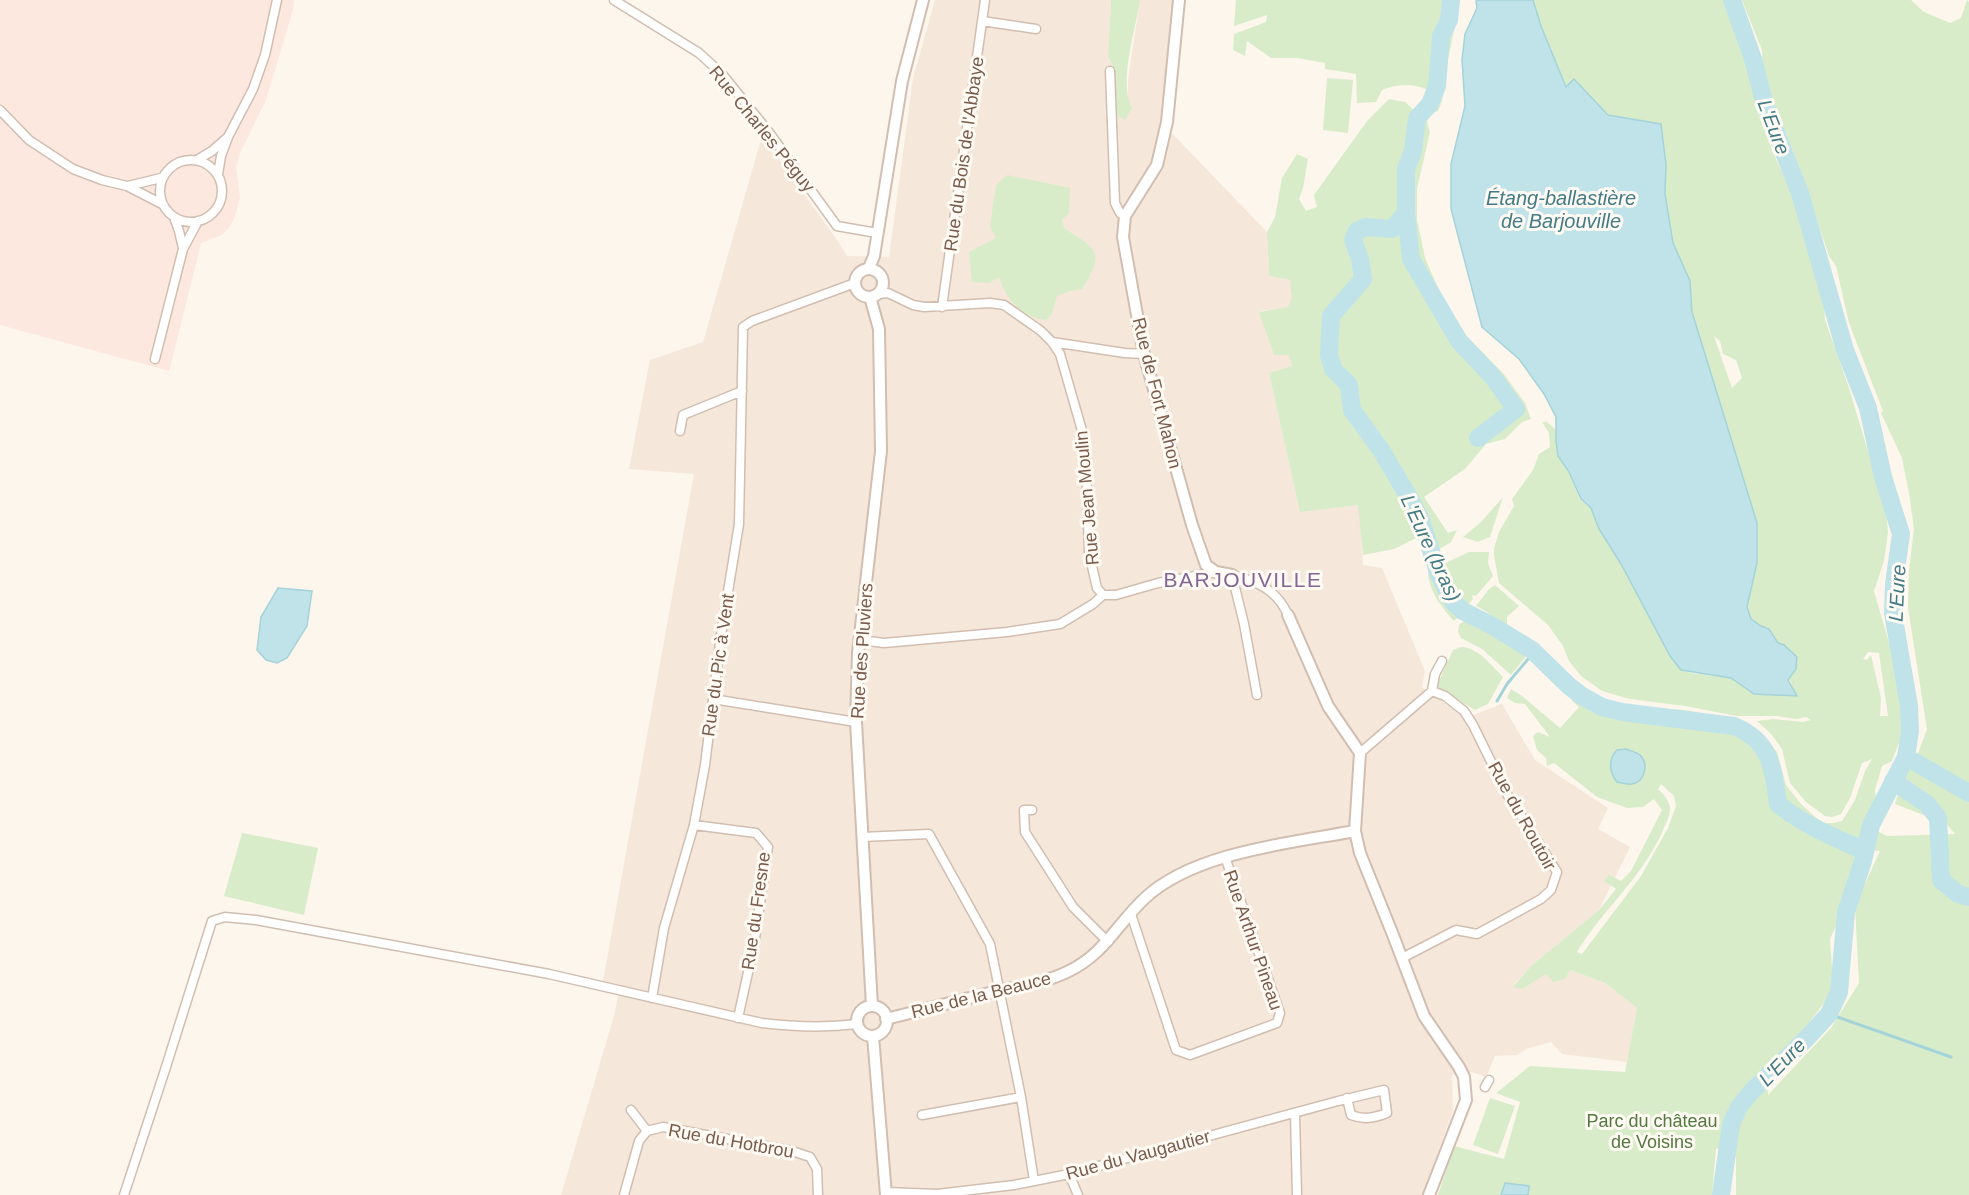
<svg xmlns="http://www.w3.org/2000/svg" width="1969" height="1195" font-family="Helvetica,sans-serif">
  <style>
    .residential { fill: #f5e8da }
    .commercial { fill: #fde8e0 }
    .green { fill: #d8ecc9; fill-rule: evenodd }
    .water { fill: #bfe3e8; stroke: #a5d3da; stroke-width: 1.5 }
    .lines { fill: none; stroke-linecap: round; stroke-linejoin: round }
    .stream { stroke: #a5d3da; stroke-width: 3 }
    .river { stroke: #bfe3e8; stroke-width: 18 }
    .minor-casing { stroke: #d1beb0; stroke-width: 11 }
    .tertiary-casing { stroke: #d1beb0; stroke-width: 14 }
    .minor { stroke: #fff; stroke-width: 8 }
    .tertiary { stroke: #fff; stroke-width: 10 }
    .labels { text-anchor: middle; stroke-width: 6; stroke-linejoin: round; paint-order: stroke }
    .street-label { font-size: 18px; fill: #7a5c4d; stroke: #fffaf3 }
    .park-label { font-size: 18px; fill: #537a41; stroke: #fffaf3 }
    .water-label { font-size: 20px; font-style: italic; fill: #437c86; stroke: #fffaf3 }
    .quarter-label { font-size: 21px; letter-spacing: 1.5px; fill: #846695; stroke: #fffaf3 }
  </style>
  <rect width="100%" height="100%" fill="#fdf6ec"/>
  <path class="residential" d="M935,0H1111L1108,57L1115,69V114L1128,100V78L1140,0H1174L1163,124L1267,232L1269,276L1290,280L1294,296L1289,308L1260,311L1274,355H1289L1292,366L1269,373L1300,511L1359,505L1363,565L1382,568L1425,671L1422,687L1465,718L1502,704L1535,760L1608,808L1598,829L1630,847L1599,910L1531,966L1513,986L1523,989L1546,974L1570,970L1605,983L1637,1008L1627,1062L1562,1054L1551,1042L1526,1049L1517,1055L1495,1056L1486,1077L1472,1072L1452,1075L1453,1111L1422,1195H561L614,1016L620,985L603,981L694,474L629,469L650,360L703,342L762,136L835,237L847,256L889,257L913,78Z"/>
  <path class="commercial" d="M0,0H294L293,10L266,100L241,151L236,168L240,198L235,217L228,229L222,235L201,243L169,371L0,325Z"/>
  <path class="green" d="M1111,0H1140C1136,29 1118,82 1132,108L1125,120L1115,114V69L1108,57Z
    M1236,0H1460L1447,65L1442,101L1438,111L1431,113L1428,90C1412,83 1398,84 1382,90L1376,102L1357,103L1356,74L1325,69V63L1297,58H1271L1247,41L1245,56L1233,50L1234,34L1266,22L1267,15L1234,26Z
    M1533,0H1729L1738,24L1758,111L1772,150L1805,223L1823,290L1825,320L1848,385L1886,511L1888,532L1884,561L1874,591L1894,660L1903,710L1900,740L1892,761L1882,766L1875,790L1877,806L1871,825L1875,830L1887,836L1955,834L1936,811L1923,815L1895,804L1901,783L1919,751L1927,729L1908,608L1909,570L1914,529L1909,493L1902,458L1881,413L1883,411L1849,323L1836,266L1829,256L1794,153L1773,102L1763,74L1762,50L1742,0H1911L1924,12L1950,23L1961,18L1967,0L1969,2V1195H1736V1157L1716,1148L1712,1195H1438L1454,1146L1504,1159L1520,1102L1496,1093L1530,1066L1625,1072L1637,1008L1605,983L1570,970L1565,979L1553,982L1546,974L1523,989L1513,987L1531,966L1599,910L1616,889L1604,881L1609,875L1621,881L1631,871L1662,810L1654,799L1643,807L1627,808L1597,797L1554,763L1547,766L1546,758L1537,750L1533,736L1538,732L1550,737L1525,704L1515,703L1507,698L1511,689L1522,696L1560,728L1579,707L1572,701L1575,697C1622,727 1687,723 1741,733C1756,744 1767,759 1770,779C1771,788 1771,798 1777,806C1785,817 1800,821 1812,827C1829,836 1845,845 1862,852L1848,899L1830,939L1833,981L1828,998L1794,1042L1781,1051L1764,1070L1769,1080L1768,1095L1831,1028L1859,983L1855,906L1880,851C1866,853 1794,815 1780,803C1774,766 1774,742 1735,725L1653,714L1654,708L1685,710L1747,722L1766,738L1777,752L1786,785L1801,804L1822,823H1833L1842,821L1855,800L1865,771L1872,759L1862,763L1850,798L1841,814L1832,817L1825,816L1806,802L1790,783L1782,749L1772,735L1757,721L1773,719L1803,722L1811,720L1806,717L1796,719L1777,716H1737L1685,706L1630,699L1602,691L1581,676L1569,661L1563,646L1548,625L1499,583L1494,555V549L1499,532L1514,506L1512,499L1533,470L1539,454L1550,447L1549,433L1542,422H1547L1556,430L1558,456L1569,472L1580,500L1591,508L1599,529L1621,564L1670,656L1681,670L1691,673L1731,678L1754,694L1797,696C1785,674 1782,650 1769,629C1745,622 1747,611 1750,589L1692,312L1690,281L1673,243L1665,194L1666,165L1661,125L1610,116L1575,80L1567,88L1541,26ZM1714,336L1720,341L1723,354L1736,360L1742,378L1732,388ZM1868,652L1879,653L1888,716H1880L1881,698L1871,655L1867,660L1863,659ZM1661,784L1674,796L1676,806L1668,828L1641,876L1582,954L1577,952C1603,909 1643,877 1663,830C1666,823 1670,816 1670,808C1669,800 1664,795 1658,789Z
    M1327,78L1353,80L1348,133L1323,130Z
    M1389,99L1405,102L1414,110L1413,125L1425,114L1430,132L1417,189V219L1425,258L1441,295L1467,337L1503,373L1525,403L1531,419L1522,422L1505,439L1486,444L1465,469L1424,497L1448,533L1457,530L1451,542L1438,550L1430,537L1414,539L1394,549L1363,555L1358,505L1300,512L1269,373L1292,366L1289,355H1274L1259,312L1288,307L1292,298L1290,280L1269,276L1267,232L1275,217L1282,178L1297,154L1308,159L1303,188L1299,199L1306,211L1317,207L1314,195L1367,121ZM1380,439L1392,454L1384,465L1370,449L1375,448Z
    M1007,175L1070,188L1069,213L1062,220L1064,228C1097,250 1106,250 1082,289L1069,291L1057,296L1052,314L1046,320C1022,318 1006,299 999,277L989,283L972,282L969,252L996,238L990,226L996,185Z
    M1503,497L1490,537L1478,542L1463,537L1481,522Z
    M1469,552H1489L1488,563L1493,576L1476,596L1472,595L1473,599L1466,607L1459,601L1441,565Z
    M1432,567C1438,586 1443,604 1461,615L1454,621C1442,608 1427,588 1428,570Z
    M1495,585L1519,606L1507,617V628C1496,620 1488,611 1476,606L1489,589Z
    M1466,619L1471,625L1514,645L1528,654L1511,675L1482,649L1461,638L1458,632L1459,625Z
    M1461,647C1479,648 1491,665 1503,677L1488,704L1475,710L1436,687L1453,650Z
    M242,833L318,848L304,915L224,896Z
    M1490,1098L1515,1106L1498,1154L1473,1145Z"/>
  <path class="water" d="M1479,0H1533L1541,26L1566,87L1574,79L1608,115L1661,124L1666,165L1665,194L1673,243L1690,281L1692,312L1757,523V563L1747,607L1751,619L1761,626L1769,629L1778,643L1784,645L1797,657L1796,669L1788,680L1797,696L1754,694L1731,678L1681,670L1670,656L1621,564L1599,529L1591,508L1581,499L1569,472L1558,456L1556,441V417L1544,394L1519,359L1482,327L1451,209V164L1465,106L1462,60L1465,34L1477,8L1476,1Z
    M278,588L312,591L307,626L287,658L277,663L266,660L257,650L261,617Z
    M1626,749C1631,751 1636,752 1640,755C1649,764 1645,782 1632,784C1628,785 1622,783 1617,782C1609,772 1608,759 1617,750Z
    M1505,1183L1529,1186L1528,1195H1501Z"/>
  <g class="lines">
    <path class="stream" d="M1497,701L1507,684L1534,652
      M1829,1014L1951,1057"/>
    <path class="river" d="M1451,0L1449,20L1441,36L1437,86L1430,104L1417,118L1413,151L1406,169V213L1392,229L1366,227L1357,231L1353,240L1360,259L1363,279L1331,316L1329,355L1333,369L1349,385L1352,410L1381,450L1410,499L1420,518L1439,575L1453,602L1463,611L1491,625L1532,650L1569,686L1582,696L1602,707L1622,712L1734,726C1771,741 1773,768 1778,804C1800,823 1837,839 1865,851
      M1406,213L1411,259L1459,341L1492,376L1516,409L1478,438
      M1906,757L1969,793
      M1893,781L1927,804L1938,818L1941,880L1958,894L1969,897
      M1721,1195L1731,1124L1739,1107L1751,1092L1807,1038L1829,1014L1839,992L1846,912L1863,861L1871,825L1906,757L1910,731L1909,706L1893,613L1894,584L1901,534L1883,477L1868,408L1845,350L1800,193L1765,105L1753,59L1732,0"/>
    <g class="minor-casing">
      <path id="minor" d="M614,0L699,53L722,74L768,131L837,226L877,233
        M982,21L1036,29
        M1110,71L1115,203L1120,213L1125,216
        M0,110L29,140L73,169L102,180L127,186L162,204
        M160 191a31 31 0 1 1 62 0a31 31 0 1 1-62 0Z
        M197,160L212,151L228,137
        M218,174L221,156L228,137L253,89L265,55L277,0
        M128,186L161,178
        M174,217L179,231L183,248
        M878,294L888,293L913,305L924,307L990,303L1004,305L1041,331L1052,342L1060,354L1083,434L1086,460L1089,553L1097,588L1103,595
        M942,307L985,0
        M1052,342L1125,353L1144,354
        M155,359L183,249L198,221
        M680,431L683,415L742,391
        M860,640L884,643L1007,632L1060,624L1093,604L1103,595H1116L1158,583L1216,572
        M1257,695L1244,624L1232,575C1257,581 1277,590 1288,615
        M713,699L856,722
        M1360,753L1432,691L1435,674L1442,661
        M1032,810H1024L1025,832L1073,907L1108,942
        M694,825L756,833L768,847L754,945L738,1018
        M862,837L929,834L990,944L1021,1097L1034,1181
        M1131,914L1176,1050L1190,1055L1277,1023L1280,1013L1225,857
        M1402,958L1456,930L1477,934L1541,899L1551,890L1557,872L1507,794L1473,725L1464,711L1445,696L1432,691
        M652,998L664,928L694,825L705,765L721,635L739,524L743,327L752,321L855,283
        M1485,1087L1489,1080
        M631,1110L647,1131
        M1295,1114L1297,1195
        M922,1115L1021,1097
        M1069,1174L1078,1195
        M886,1192L937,1194L1014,1185L1069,1174L1338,1101L1384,1090L1387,1113C1374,1118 1363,1120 1351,1115L1347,1098
        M124,1195L165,1070L212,921L225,917L256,920L549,974L762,1023C795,1027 825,1028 857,1024
        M624,1195L639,1141L647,1131L663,1127L792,1151L810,1157L817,1169L818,1195"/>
    </g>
    <g class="tertiary-casing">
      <path id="tertiary" d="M1179,0L1167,122L1157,165L1125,216L1123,237L1144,354L1192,525L1206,565L1216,572L1232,575
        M869,268L874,256L902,81L923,0
        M855 283a14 14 0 1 1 28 0a14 14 0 1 1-28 0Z
        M870,297L879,329L881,451L858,653L856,722L872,1006
        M1288,615L1328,706L1360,753L1355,831L1360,853L1393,935L1424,1016L1459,1067L1464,1077L1466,1100L1429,1195
        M857 1021a15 15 0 1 1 30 0a15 15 0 1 1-30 0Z
        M886,1019C923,1010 960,1000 997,991C1021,986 1044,983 1067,972C1105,954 1116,925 1145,898C1194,852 1291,843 1355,831
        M873,1036L886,1195"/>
    </g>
    <use href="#minor" class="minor"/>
    <use href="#tertiary" class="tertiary"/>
  </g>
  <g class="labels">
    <g class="street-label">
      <text transform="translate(762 129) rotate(51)" y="6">Rue Charles Péguy</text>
      <text transform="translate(964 154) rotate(-82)" y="6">Rue du Bois de l'Abbaye</text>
      <text transform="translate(1157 393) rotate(76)" y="6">Rue de Fort Mahon</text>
      <text transform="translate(1087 498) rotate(-95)" y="6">Rue Jean Moulin</text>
      <text transform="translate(862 651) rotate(-86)" y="6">Rue des Pluviers</text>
      <text transform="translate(718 665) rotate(-82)" y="6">Rue du Pic à Vent</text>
      <text transform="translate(1522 816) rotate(61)" y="6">Rue du Routoir</text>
      <text transform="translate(756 911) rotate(-82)" y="6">Rue du Fresne</text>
      <text transform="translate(1253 940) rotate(71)" y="6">Rue Arthur Pineau</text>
      <text transform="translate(981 995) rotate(-14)" y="6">Rue de la Beauce</text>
      <text transform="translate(731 1141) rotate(10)" y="6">Rue du Hotbrou</text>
      <text transform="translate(1138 1155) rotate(-15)" y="6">Rue du Vaugautier</text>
    </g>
    <g class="park-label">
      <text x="1652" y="1127">Parc du château<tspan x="1652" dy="21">de Voisins</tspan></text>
    </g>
    <g class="water-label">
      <text transform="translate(1774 127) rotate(69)" y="7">L'Eure</text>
      <text x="1561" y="205">Étang-ballastière<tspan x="1561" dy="23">de Barjouville</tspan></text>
      <text transform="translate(1431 548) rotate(65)" y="7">L'Eure (bras)</text>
      <text transform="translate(1897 593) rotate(-87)" y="7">L'Eure</text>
      <text transform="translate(1782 1062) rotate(-46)" y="7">L'Eure</text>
    </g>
    <g class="quarter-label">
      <text x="1243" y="587">BARJOUVILLE</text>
    </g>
  </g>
</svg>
